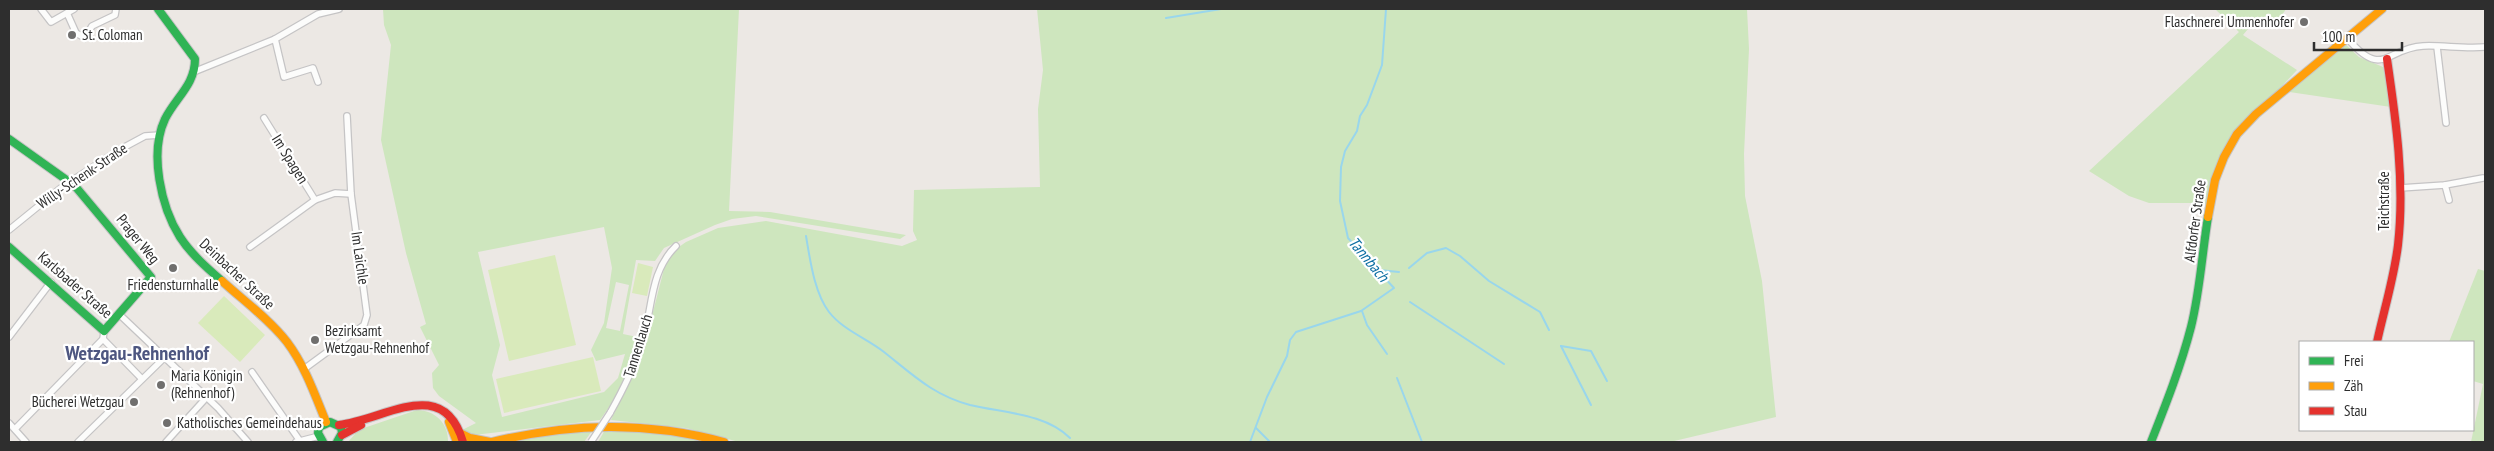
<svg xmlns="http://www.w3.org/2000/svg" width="2494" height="451" font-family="'PT Sans Narrow',sans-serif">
  <rect width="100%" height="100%" fill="#ece8e4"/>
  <g fill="#cee6be" fill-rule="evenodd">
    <path d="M383 9H739L729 211 770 212 906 235 900 239 756 216 732 219 715 225 664 248 655 261 636 260 623 334 642 338C633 368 619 394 600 420L474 435 462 430 476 423 439 396 433 388 432 373 439 365 420 327 426 324 406 253 381 140 391 45 384 25ZM604 227 612 268 604 323 591 350 596 361 625 354 618 378 604 392 502 417 492 375 500 345 478 252ZM616 282 629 285 620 331 606 328Z"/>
    <polygon points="1037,9 1747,9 1749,49 1744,154 1745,196 1762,281 1776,417 1670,442 739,442 686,428 611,420 643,351 665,265 676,249 686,242 718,228 766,221 902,246 917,240 913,231 914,190 1040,187 1038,109 1043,70"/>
    <polygon points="2215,9 2286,9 2277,23 2263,17 2253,23 2243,35 2297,70 2234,137 2209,206 2202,203 2149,203 2129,196 2089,171 2239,32"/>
    <polygon points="2343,42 2359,57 2383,67 2391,107 2283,91"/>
    <polygon points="2478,269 2485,271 2485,442 2471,442 2483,384 2473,381 2473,342 2449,342"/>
    <path d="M417 410C435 410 449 424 448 442H348L355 434V431Z"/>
    <polygon points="605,430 677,435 709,442 598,442"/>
    <polygon points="592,431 584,442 514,442 557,433"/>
  </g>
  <g fill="#d9eabb">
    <polygon points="555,255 576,345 509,361 488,270"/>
    <polygon points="638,263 653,267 647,296 632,293"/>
    <polygon points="224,296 265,335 240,362 198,323"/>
    <polygon points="593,357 601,391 504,413 496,379"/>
  </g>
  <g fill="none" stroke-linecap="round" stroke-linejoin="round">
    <g stroke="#99d6ec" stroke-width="2">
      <polyline points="1166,18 1221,9"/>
      <path d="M806 236C810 259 814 292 829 312 843 330 866 338 884 352 913 375 933 395 970 405 1003 413 1045 413 1070 438"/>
      <polyline points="1409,268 1427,253 1446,248 1460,256 1489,281 1540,312 1549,330"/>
      <polyline points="1379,270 1399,272"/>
      <polyline points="1410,302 1504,364"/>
      <polyline points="1362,311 1367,325 1387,354"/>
      <polyline points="1561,346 1591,405"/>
      <polyline points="1561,346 1591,351 1607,381"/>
      <polyline points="1397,378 1422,442"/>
      <polyline points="1256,428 1270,442"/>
      <polyline points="1250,442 1267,397 1287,356 1290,340 1296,332 1361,311 1394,288 1348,238 1340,201 1341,167 1345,151 1357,131 1360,116 1367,105 1382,65 1386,9"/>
    </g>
    <g stroke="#c5c4c5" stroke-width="8">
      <g id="street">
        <polyline points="41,9 51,22 74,9"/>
        <polyline points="67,13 76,33 85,38 92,26 115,15 116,9"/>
        <polyline points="275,39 284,77 313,68 318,82"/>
        <path d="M2348 39C2383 80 2386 48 2423 46 2443 45 2464 49 2485 47"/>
        <polyline points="2437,47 2446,123"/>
        <polyline points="196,71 275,39 318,14 339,9"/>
        <polyline points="264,118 315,200 335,193 351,194"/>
        <polyline points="2445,185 2449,200"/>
        <polyline points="2400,188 2445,185 2483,178"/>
        <polyline points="9,230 62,187 119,150 145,136 160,135"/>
        <polyline points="250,247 315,200"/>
        <polyline points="120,315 218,408 248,442"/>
        <polyline points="9,337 51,282"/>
        <polyline points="103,339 141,378"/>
        <polyline points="304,369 364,325 367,315 351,194 347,116"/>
        <polyline points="252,372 300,441"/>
        <path d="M610 413C623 390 634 368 642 343 653 309 649 272 676 246"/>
        <polyline points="9,423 26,442"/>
        <polyline points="15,429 103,339 104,331"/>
        <polyline points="78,442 164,358"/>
        <polyline points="166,442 206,398"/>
        <polyline points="296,442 319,436"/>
      </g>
    </g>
    <g stroke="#c5c4c5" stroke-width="10">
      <g id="fast">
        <path d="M158 9 195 59C195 85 176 97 165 119 149 153 161 207 180 237 191 254 207 268 222 281"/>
        <polyline points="9,139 75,186 151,277 104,331 9,247"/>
        <polyline points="323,442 318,433 319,427 330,422 341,427 342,433 337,442"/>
        <path d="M2151 442C2166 404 2181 366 2191 327 2200 291 2202 254 2208 217"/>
      </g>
    </g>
    <g stroke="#c5c4c5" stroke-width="10">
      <g id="slow">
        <polyline points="2208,217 2215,180 2224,157 2237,134 2256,114 2382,9"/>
        <path d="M222 281C244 301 269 319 287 342 305 366 315 395 326 422"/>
        <polyline points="449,422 457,442"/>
        <polyline points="460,433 470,438 490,442"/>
        <path d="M492 442C571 423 646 421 724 442"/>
      </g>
    </g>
    <g stroke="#c5c4c5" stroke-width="10">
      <g id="jam">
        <path d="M2377 342C2384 310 2394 278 2398 245 2405 183 2396 120 2387 59"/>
        <path d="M339 425C385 420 443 374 463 442"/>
        <polyline points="342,435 361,425"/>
      </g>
    </g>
    <use href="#street" stroke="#fcfcfb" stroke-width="5.5"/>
    <use href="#fast" stroke="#30b455" stroke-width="8"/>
    <use href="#slow" stroke="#ff9f0a" stroke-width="8"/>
    <use href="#jam" stroke="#e5322d" stroke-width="8"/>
    <g stroke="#c5c4c5" stroke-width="8" stroke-linecap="butt">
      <polyline id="street-bridge" points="591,442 610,413"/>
    </g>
    <use href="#street-bridge" stroke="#fcfcfb" stroke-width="5.5"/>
  </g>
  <g fill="#706f6e" stroke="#fff" stroke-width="2">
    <circle cx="2304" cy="22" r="5"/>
    <circle cx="72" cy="35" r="5"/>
    <circle cx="173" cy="268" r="5"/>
    <circle cx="315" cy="340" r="5"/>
    <circle cx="161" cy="385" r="5"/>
    <circle cx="134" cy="402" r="5"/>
    <circle cx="167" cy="423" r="5"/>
  </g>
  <g text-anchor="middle" stroke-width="4.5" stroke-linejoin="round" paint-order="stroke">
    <g font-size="15" fill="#2e2e2e" stroke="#fff" text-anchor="start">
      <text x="2294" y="27" text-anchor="end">Flaschnerei Ummenhofer</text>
      <text x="82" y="40">St. Coloman</text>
      <text x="173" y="290" text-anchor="middle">Friedensturnhalle</text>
      <text x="325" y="336">Bezirksamt<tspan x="325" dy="17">Wetzgau-Rehnenhof</tspan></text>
      <text x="171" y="381">Maria Königin<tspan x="171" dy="17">(Rehnenhof)</tspan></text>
      <text x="124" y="407" text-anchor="end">Bücherei Wetzgau</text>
      <text x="177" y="428">Katholisches Gemeindehaus</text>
    </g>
    <g font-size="15" fill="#2e2e2e" stroke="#fff">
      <text transform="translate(290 159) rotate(58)" y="5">Im Spagen</text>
      <text transform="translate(82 176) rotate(-34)" y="5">Willy-Schenk-Straße</text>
      <text transform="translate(2384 201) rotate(-90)" y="5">Teichstraße</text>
      <text transform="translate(2195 221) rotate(-82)" y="5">Alfdorfer Straße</text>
      <text transform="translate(138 239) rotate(51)" y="5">Prager Weg</text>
      <text transform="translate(360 258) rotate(82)" y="5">Im Laichle</text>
      <text transform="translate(237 274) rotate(43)" y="5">Deinbacher Straße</text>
      <text transform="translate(75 285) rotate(41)" y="5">Karlsbader Straße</text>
      <text transform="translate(638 346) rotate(-73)" y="5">Tannenlauch</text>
    </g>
    <g font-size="16" font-style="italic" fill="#0d6fa3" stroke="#fff">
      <text transform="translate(1369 259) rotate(50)" y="6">Tannbach</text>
    </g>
    <g font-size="20" font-weight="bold" fill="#4d5680" stroke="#fff">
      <text x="137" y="360">Wetzgau-Rehnenhof</text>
    </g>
  </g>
  <rect width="2494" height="451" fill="none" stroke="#2e2e2e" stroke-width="20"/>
  <rect x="2299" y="341" width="175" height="90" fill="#ffffff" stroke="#ababab"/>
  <rect x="2309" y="357" width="25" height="8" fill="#30b455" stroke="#ababab"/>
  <text x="2344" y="366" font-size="15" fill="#2e2e2e">Frei</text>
  <rect x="2309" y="382" width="25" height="8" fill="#ff9f0a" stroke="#ababab"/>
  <text x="2344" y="391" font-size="15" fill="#2e2e2e">Zäh</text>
  <rect x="2309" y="407" width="25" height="8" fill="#e5322d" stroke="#ababab"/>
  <text x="2344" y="416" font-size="15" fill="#2e2e2e">Stau</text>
  <path d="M2314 42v8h88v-8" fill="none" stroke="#2e2e2e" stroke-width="2.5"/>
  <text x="2322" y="42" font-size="15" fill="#2e2e2e" stroke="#ffffff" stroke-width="4" paint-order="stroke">100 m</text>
</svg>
